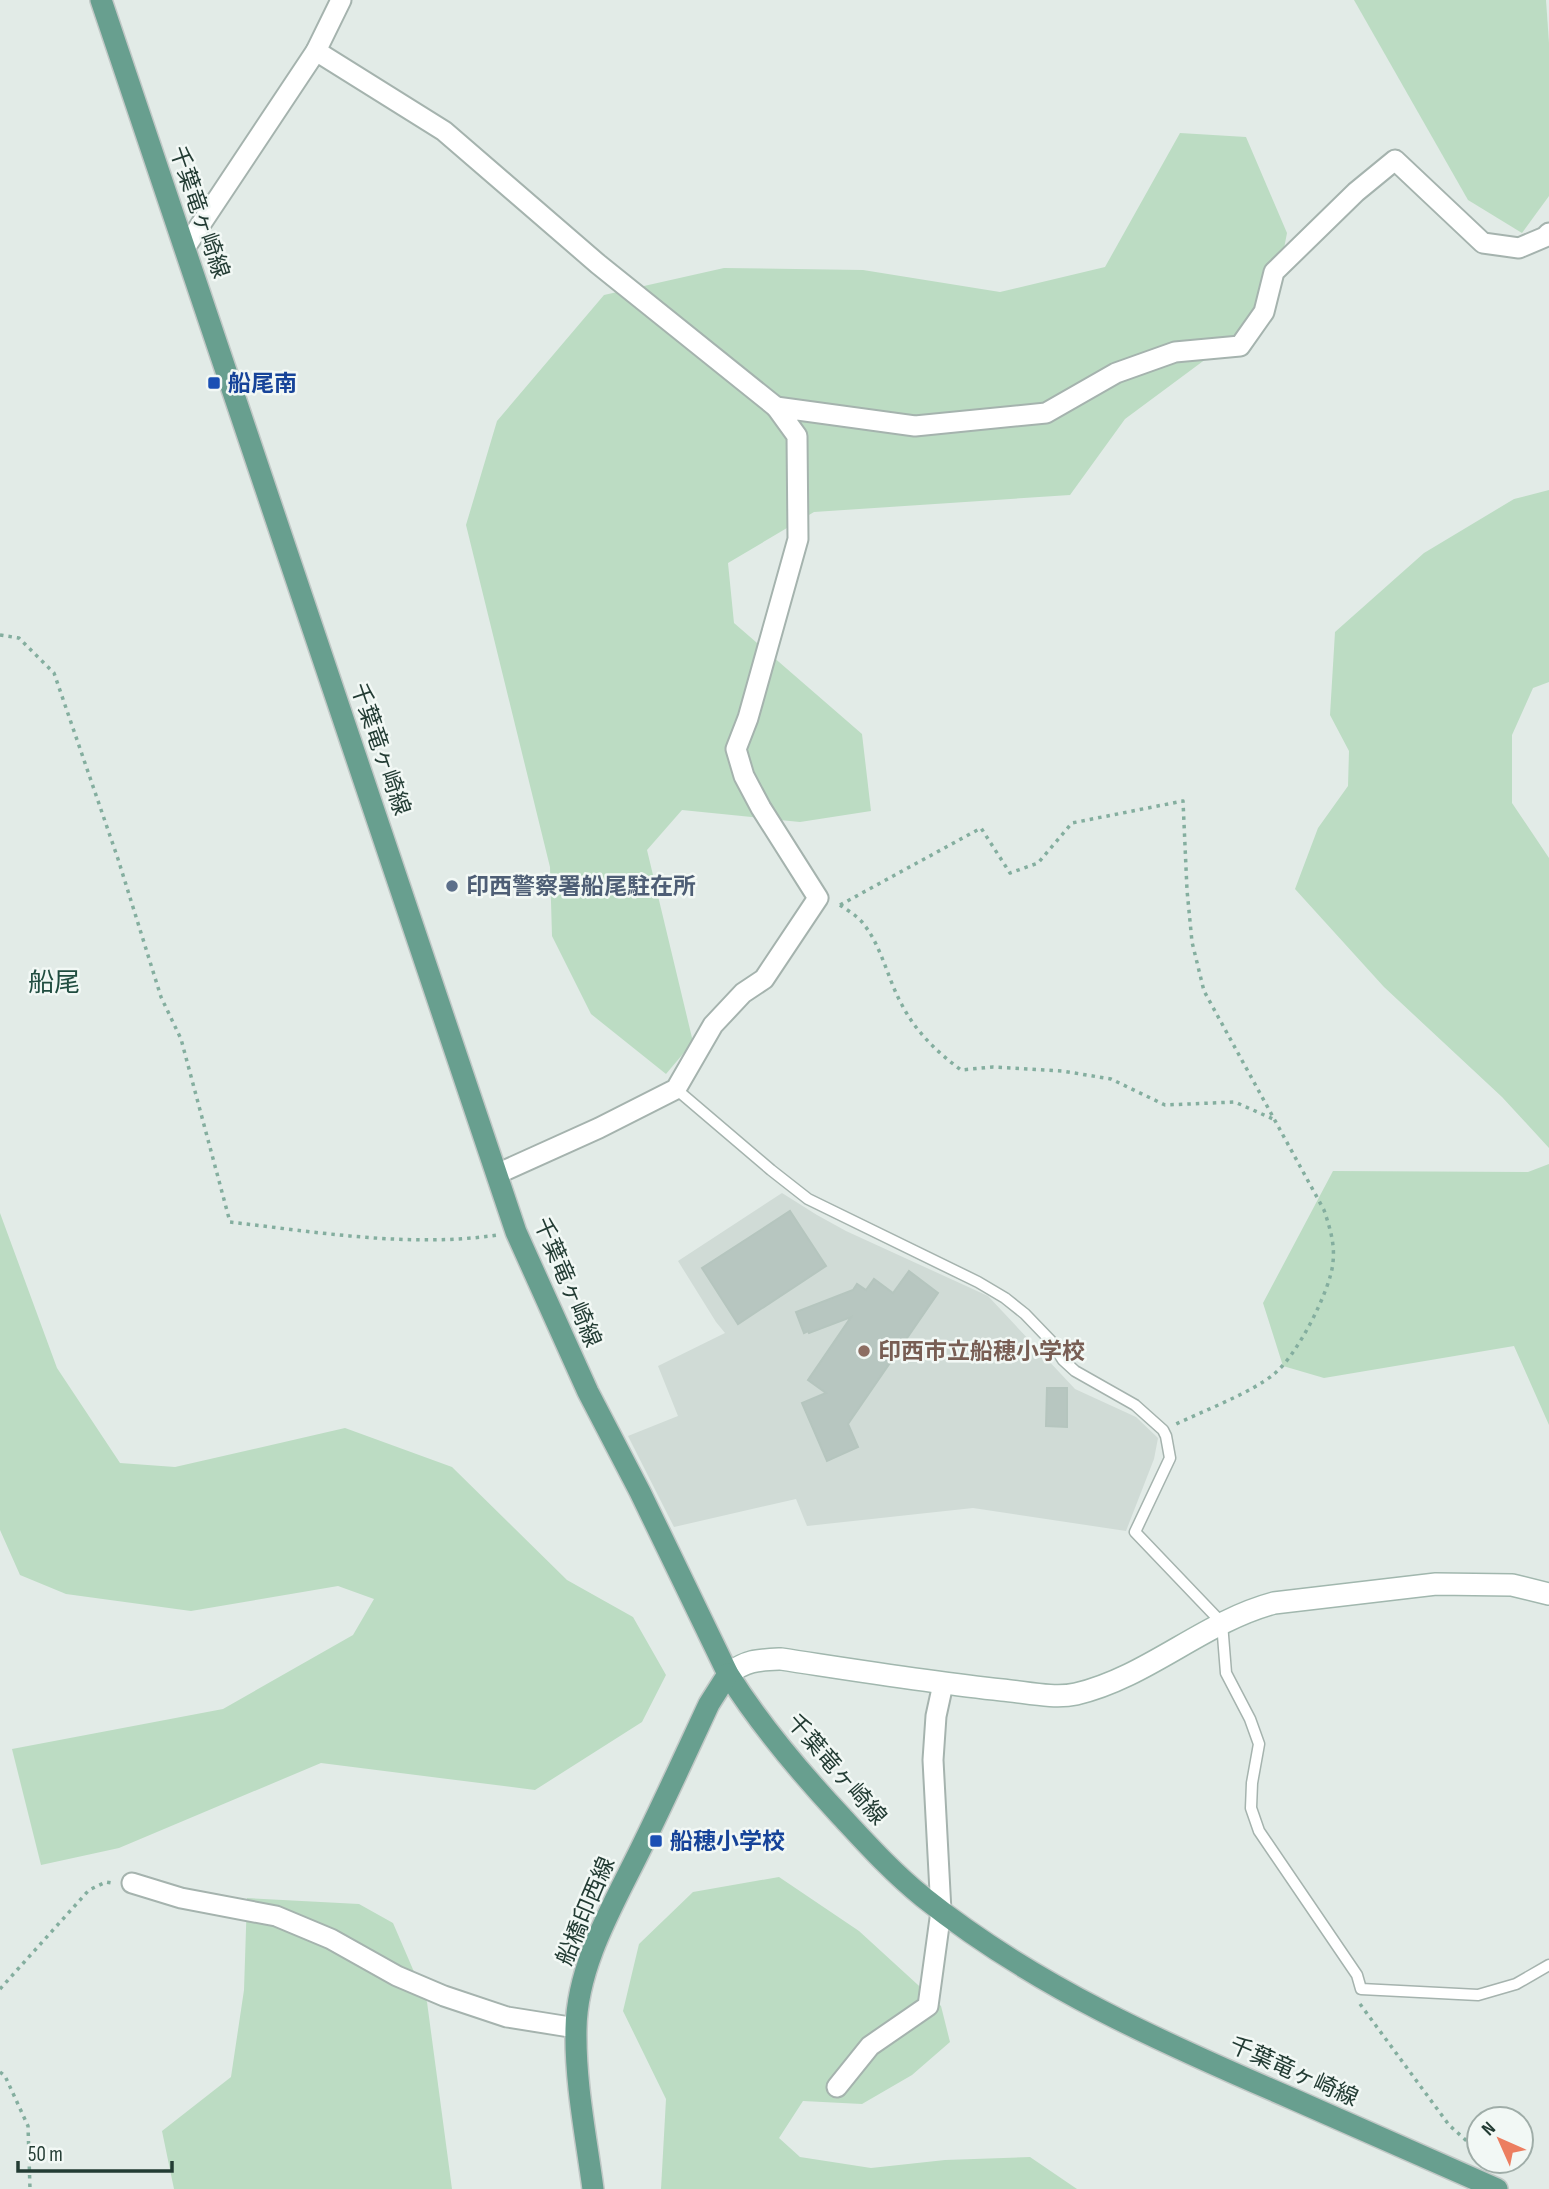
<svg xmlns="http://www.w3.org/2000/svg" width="1549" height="2189" font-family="'Sofia Sans Condensed','Noto Sans JP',sans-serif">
  <rect width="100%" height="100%" fill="#e2ebe7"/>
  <polygon fill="#d0dbd6" points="782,1193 817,1215 846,1231 988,1296 1075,1389 1136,1417 1158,1438 1154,1459 1126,1531 973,1508 807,1526 796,1499 674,1527 628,1436 678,1416 658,1366 725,1333 716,1322 678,1261"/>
  <g fill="#bcdcc3">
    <polygon points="1354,0 1546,0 1549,43 1549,196 1522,233 1468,200"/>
    <polygon points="1180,133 1246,137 1287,233 1272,310 1125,419 1070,495 814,512 728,563 734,623 862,734 871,811 800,822 682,810 647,850 693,1042 666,1074 591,1014 552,936 550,867 466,525 497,421 604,295 724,268 863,270 1000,292 1105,267"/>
    <polygon points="1549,490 1549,682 1533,688 1512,735 1512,803 1549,858 1549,1148 1502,1097 1384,987 1295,889 1318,828 1348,786 1349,751 1330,715 1335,632 1424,553 1514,499"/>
    <polygon points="1549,1164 1549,1425 1514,1346 1324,1378 1283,1366 1263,1303 1333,1171 1528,1172"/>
    <polygon points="0,1213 57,1368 120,1463 175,1467 345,1428 452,1467 567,1580 633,1617 666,1675 642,1722 535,1790 321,1763 119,1848 41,1865 12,1749 223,1709 353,1635 374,1599 338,1586 191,1611 66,1594 20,1575 0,1530"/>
    <polygon points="779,1877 859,1931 941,2006 950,2042 912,2075 862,2104 803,2101 779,2138 800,2157 871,2168 945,2160 1030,2157 1077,2189 661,2189 666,2099 623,2011 639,1944 693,1892"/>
    <polygon points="247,1898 359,1904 393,1923 427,2002 452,2189 174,2189 162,2131 231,2077 244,1990"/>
  </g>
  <g fill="#b7c6c0" stroke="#b5c5be" stroke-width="2">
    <polygon points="790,1211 826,1266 738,1324 702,1268"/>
    <polygon points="909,1271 938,1293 848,1424 858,1447 827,1461 802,1403 826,1393 808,1380 851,1317 809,1333 808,1331 804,1333 796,1312 853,1290 857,1284 866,1290 874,1279 893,1293"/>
    <polygon points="1047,1388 1067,1388 1067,1427 1046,1426"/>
  </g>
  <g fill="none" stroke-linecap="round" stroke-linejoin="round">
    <g stroke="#a5b3ae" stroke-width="13">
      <polyline id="lane" points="676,1089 771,1170 808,1199 978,1282 1005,1298 1025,1314 1051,1341 1063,1360 1075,1371 1135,1405 1163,1430 1166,1436 1170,1458 1135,1532 1222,1623 1226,1673 1250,1719 1259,1744 1252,1783 1251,1808 1259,1831 1357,1975 1361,1989 1478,1995 1516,1984 1549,1965"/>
    </g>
    <g stroke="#a5b3ae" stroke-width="23">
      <g id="street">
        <polyline points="316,51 444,131 598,264 776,407"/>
        <polyline points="185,248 316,51 341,0"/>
        <polyline points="497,1174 599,1128 676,1089 713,1025 743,993 764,979 818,898 761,808 744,776 736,749 748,718 798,539 797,436 776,407 915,426 1046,413 1116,373 1175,352 1240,346 1264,312 1274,272 1356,192 1395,160 1483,243 1519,248 1545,237 1549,233"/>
        <polyline points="132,1883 181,1898 276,1916 331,1939 397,1976 444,1996 507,2017 576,2028"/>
        <polyline points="837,2087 870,2046 928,2006 941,1911 933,1760 936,1716 943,1684"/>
      </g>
    </g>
    <g stroke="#a1b7ae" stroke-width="24">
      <path id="secondary" d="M728 1674C747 1660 757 1660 781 1659 854 1670 928 1682 1002 1690 1025 1692 1054 1699 1076 1694 1148 1677 1203 1622 1274 1603L1436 1584 1512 1585 1549 1594"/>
    </g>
    <g stroke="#c1c8c6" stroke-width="24">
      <g id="primary">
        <path d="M101 0 516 1232 588 1392 640 1492 728 1674C760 1725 799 1771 840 1815 866 1843 892 1872 923 1897 1034 1986 1163 2043 1293 2099 1361 2129 1429 2159 1497 2189"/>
        <path d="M593 2189C586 2136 575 2083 576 2029 577 1962 617 1899 645 1840 667 1795 688 1749 709 1704L728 1674"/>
      </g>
    </g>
    <g stroke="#84ae9f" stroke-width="3.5" stroke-dasharray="3.5 5" stroke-linecap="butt">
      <path d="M0 635 19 638 54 673 118 859 161 997 181 1039 230 1222C316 1232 411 1248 497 1235"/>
      <path d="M840 905 981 828 1010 873 1038 863 1072 823 1183 801 1187 890 1192 942 1204 991 1324 1210C1330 1228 1335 1244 1333 1262 1331 1290 1296 1357 1274 1374 1251 1393 1203 1411 1174 1425"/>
      <path d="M840 905C847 910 856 915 862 922 882 946 887 978 902 1005 916 1032 937 1052 961 1070L993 1067 1062 1071 1111 1079 1165 1105 1235 1102 1273 1119"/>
      <polyline points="0,1989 89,1890 106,1882 112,1883"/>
      <polyline points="1360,2004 1449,2125 1479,2152"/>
      <polyline points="0,2072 5,2076 28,2126 30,2189"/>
    </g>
    <use href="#lane" stroke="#fff" stroke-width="10"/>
    <use href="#street" stroke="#fff" stroke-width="19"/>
    <use href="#secondary" stroke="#fff" stroke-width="21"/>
    <use href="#primary" stroke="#689f8f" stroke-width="21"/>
  </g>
  <g fill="#1a4fb4" stroke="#f2f8f5" stroke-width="2.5">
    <rect x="207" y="376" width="14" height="14" rx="3.5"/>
    <rect x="649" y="1834" width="14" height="14" rx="3.5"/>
  </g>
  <circle fill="#5c6f8a" stroke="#f2f8f5" stroke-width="2.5" cx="452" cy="886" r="7"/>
  <circle fill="#8d6e63" stroke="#f2f8f5" stroke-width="2.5" cx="864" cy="1351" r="7"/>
  <g text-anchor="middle" stroke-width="5" stroke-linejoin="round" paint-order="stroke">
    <g font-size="23" fill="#233c34" stroke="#f2f8f5">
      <text transform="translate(200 212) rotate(71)" y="8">千葉竜ヶ崎線</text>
      <text transform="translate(381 749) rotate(71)" y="8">千葉竜ヶ崎線</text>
      <text transform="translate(568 1282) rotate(67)" y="8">千葉竜ヶ崎線</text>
      <text transform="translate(837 1769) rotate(49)" y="8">千葉竜ヶ崎線</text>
      <text transform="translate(585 1911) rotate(-67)" y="8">船橋印西線</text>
      <text transform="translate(1294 2071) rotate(24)" y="8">千葉竜ヶ崎線</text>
    </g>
    <g font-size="23" font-weight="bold" fill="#164399" stroke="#f2f8f5" text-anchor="start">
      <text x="228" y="391">船尾南</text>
      <text x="670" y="1849">船穂小学校</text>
    </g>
    <g font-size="23" font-weight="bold" fill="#4e5e75" stroke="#f2f8f5" text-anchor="start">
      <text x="466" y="894">印西警察署船尾駐在所</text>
    </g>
    <g font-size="23" font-weight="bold" fill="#785e54" stroke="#f2f8f5" text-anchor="start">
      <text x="878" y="1359">印西市立船穂小学校</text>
    </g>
    <g font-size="26" fill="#204d40" stroke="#f2f8f5">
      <text x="54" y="991">船尾</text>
    </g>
  </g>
  <g transform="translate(1500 2140) rotate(315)"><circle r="33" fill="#f2f8f5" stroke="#9fada8" stroke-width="2"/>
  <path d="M0-5L12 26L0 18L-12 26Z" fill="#ec7e60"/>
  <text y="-10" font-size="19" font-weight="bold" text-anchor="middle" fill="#233c34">N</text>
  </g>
  <path d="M18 2161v10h154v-10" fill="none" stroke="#233c34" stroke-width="3.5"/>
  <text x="28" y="2161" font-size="21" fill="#233c34" stroke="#f2f8f5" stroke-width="5" paint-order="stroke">50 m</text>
</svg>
